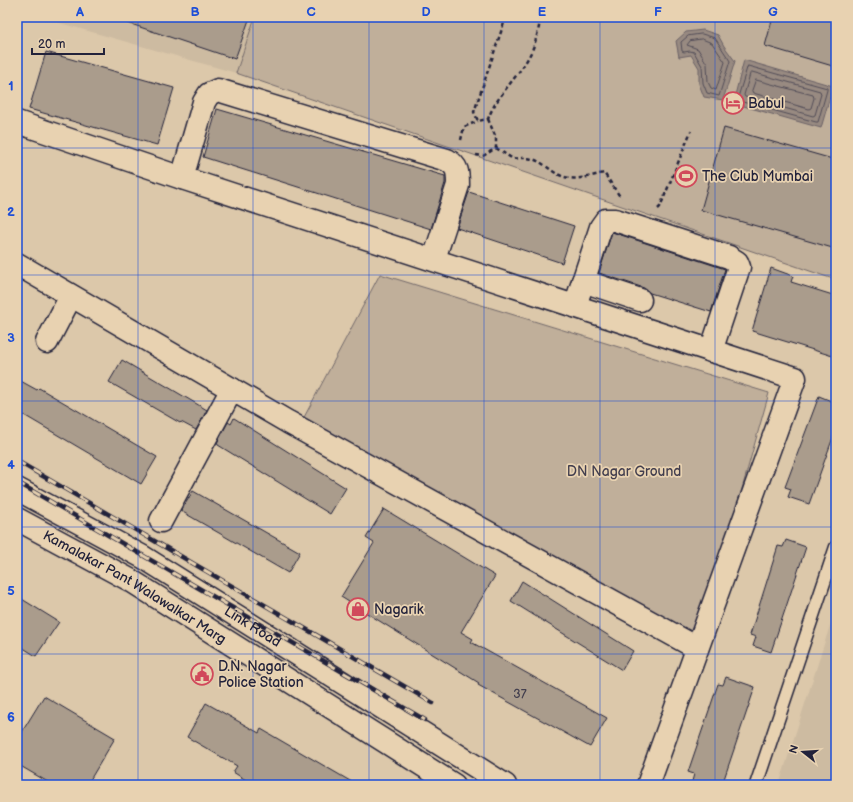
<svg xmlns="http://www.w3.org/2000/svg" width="853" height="802" font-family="'Balsamiq Sans',sans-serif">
  <rect width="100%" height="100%" fill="#dcc8aa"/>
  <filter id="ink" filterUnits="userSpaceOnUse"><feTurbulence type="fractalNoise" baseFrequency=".025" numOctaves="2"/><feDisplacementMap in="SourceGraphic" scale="8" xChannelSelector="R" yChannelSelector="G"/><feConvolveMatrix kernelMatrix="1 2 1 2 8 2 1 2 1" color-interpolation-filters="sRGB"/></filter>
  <g filter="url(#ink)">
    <g fill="#cdbba1">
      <polygon points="39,17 255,17 236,73"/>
      <polygon points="836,607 836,785 779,785"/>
    </g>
    <g fill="#c0af9a" stroke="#71686a">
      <polygon points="255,17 836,17 836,280 236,73"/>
      <polygon points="380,274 769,393 697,648 301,423"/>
    </g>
    <g fill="#988a81" stroke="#696065">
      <polygon points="703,30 718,35 724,46 735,61 723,100 704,97 699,84 699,68 691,55 679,57 676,41 686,32"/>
      <polygon points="744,60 833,86 821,128 733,103"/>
    </g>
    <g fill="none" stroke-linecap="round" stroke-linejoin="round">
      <g stroke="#514c57" stroke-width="1">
        <polygon points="702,34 715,38 730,61 719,96 707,93 703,83 702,66 694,52 690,51 684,52 682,51 681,42 688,36"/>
        <polygon points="702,39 712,43 725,62 716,90 711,88 708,82 707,64 698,49 687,45 690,41"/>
        <polygon points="748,66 827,88 827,90 818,122 816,122 739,101 738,98"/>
        <polygon points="752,72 820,91 821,94 815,115 813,116 745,97 744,95 750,74"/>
        <polygon points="756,80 813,95 814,98 811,108 809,109 753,93 752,91"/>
      </g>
    </g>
    <g fill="#aa9c8c" stroke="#22223b">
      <polygon points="120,17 250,17 235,59 119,20"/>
      <polygon points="773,17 836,17 836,67 765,46"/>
      <polygon points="46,52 174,88 157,145 29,109"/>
      <polygon points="217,109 445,176 445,183 431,229 203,157"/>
      <polygon points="724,128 836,160 836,249 701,210"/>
      <polygon points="469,192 574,226 562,263 457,228"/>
      <polygon points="612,232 725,269 711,312 650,293 644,288 599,273"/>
      <polygon points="771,268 793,276 791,282 836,296 836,357 752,331"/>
      <polygon points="122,360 207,410 196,430 181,422 180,423 109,382"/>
      <polygon points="17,379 37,390 39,388 157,457 141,484 17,411"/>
      <polygon points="819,396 836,403 836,429 809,504 788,497 791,489 785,487"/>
      <polygon points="234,418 346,488 330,514 218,445 217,443 228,422 231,424"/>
      <polygon points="193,491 300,552 288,573 181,511"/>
      <polygon points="384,509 495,576 461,632 473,639 471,642 607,718 590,747 478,685 479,683 341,597 374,543 366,538"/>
      <polygon points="786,540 806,547 771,652 753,646 756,637 750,635 778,546 783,547"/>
      <polygon points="522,581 633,651 622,670 511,601"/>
      <polygon points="17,596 59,622 36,656 17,644"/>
      <polygon points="726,677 755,687 722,785 691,785 694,774 688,772 718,684 723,685"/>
      <polygon points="44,696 115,738 87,785 53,785 17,764 17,740"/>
      <polygon points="206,703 259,733 261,729 357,785 254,785 233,772 237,766 187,737"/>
    </g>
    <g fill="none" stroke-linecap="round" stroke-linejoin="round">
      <g stroke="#22223b" stroke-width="15">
        <polyline id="service" points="756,785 836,547"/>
      </g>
      <g stroke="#22223b" stroke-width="25">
        <g id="minor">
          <polyline points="17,122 182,178 795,378 648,785"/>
          <path d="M182 178 204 102 209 94 218 90 447 160C458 166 458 173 458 185L434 259"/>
          <polyline points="17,264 288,422 697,648"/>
          <polyline points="583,281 640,300"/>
          <polyline points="575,306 601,227 606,220 615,220 729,257 737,262 739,267 711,351"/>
          <polyline points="47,342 71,296"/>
          <polyline points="161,521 232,389"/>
        </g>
      </g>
      <g stroke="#22223b" stroke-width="25">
        <g id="primary">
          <path id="s1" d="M17 489 143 557 505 785"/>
          <path id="s2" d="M17 519 130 580 454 785"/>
        </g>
      </g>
      <g stroke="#22223b" stroke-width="2.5" stroke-dasharray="4 3" stroke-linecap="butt">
        <path d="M506 17 474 112 478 121 488 119C495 99 512 83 523 66 535 49 537 36 541 17"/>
        <polyline points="461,140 464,127 478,121"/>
        <path d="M496 148 513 159C545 153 546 175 570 178 581 180 593 175 604 173L621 198"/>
        <polyline points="476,155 483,156 496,148 496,138 488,119"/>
        <polyline points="658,209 660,207 691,131"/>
      </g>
      <use href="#service" stroke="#e8d2b1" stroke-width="12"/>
      <use href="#minor" stroke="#e8d2b1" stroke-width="22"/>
      <use href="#primary" stroke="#e8d2b1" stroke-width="22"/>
      <g stroke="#22223b" stroke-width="4.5">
        <g id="rail">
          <polyline points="17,461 433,703"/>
          <polyline points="17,482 425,720"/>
        </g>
      </g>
      <use href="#rail" stroke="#e8d2b1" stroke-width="3" stroke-dasharray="9" stroke-linecap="butt"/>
    </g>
  </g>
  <path fill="none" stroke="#1d4ed8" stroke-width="1" stroke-opacity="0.55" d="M138 17V785M253 17V785M369 17V785M484 17V785M600 17V785M715 17V785M17 148H836M17 275H836M17 401H836M17 527H836M17 654H836"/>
  <defs>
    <g id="hotel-ring" transform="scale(1.15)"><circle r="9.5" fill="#e8d2b1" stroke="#d1495b" stroke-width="1.5"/><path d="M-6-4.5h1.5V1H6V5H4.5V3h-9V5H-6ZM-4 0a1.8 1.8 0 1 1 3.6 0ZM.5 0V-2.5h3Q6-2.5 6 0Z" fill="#d1495b"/></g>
    <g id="stadium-ring" transform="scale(1.15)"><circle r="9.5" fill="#e8d2b1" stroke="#d1495b" stroke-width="1.5"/><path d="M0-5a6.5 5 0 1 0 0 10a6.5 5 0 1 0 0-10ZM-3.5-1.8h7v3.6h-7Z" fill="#d1495b"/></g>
    <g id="shop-ring" transform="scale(1.15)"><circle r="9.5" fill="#e8d2b1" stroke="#d1495b" stroke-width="1.5"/><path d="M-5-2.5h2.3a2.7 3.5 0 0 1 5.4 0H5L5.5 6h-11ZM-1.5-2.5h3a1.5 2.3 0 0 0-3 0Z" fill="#d1495b"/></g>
    <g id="civic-ring" transform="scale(1.15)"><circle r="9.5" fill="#e8d2b1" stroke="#d1495b" stroke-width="1.5"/><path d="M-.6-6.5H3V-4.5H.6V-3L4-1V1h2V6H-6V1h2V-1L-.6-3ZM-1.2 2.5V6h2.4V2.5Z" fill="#d1495b"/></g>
  </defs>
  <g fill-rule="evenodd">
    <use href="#hotel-ring" x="733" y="103"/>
    <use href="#stadium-ring" x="686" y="176"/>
    <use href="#shop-ring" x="358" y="609"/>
    <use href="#civic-ring" x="202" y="674"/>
  </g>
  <g text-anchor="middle" stroke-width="3.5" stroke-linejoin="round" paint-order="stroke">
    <g font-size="12" fill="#44404f">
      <text x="520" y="698">37</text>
    </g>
    <g font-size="14" fill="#22223b" stroke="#e8d2b1" text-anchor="start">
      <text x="748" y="108">Babul</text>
      <text x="702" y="181">The Club Mumbai</text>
      <text x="374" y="614">Nagarik</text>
      <text x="218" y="671">D.N. Nagar<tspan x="218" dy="16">Police Station</tspan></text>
    </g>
    <g font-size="14" fill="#423e4e" stroke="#e8d2b1">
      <text x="624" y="476">DN Nagar Ground</text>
    </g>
    <g font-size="14" fill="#22223b" stroke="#e8d2b1">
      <text dy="5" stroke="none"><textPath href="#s2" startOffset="136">Kamalakar Pant Walawalkar Marg</textPath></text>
      <text dy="5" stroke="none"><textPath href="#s1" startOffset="273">Link Road</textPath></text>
    </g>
  </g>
  <rect width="853" height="802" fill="none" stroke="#e8d2b1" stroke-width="44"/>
  <g transform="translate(803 752) rotate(287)" stroke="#e8d2b1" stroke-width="3" paint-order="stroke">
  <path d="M0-3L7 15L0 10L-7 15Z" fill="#22223b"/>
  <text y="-6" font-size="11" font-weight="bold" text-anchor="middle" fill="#22223b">N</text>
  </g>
  <path d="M32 48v6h72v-6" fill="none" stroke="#22223b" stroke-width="2"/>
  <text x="38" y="48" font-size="12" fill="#22223b" stroke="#e8d2b1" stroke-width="3" paint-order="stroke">20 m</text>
  <rect x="22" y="22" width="809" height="758" fill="none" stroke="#1d4ed8" stroke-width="1.5"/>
  <g font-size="13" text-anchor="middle" font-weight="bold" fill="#1d4ed8">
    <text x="80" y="16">A</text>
    <text x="195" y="16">B</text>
    <text x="311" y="16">C</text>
    <text x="426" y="16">D</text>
    <text x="542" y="16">E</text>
    <text x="658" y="16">F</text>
    <text x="773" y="16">G</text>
    <text x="11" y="90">1</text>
    <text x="11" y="216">2</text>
    <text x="11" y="342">3</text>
    <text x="11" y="469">4</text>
    <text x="11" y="595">5</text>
    <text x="11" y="721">6</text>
  </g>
</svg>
